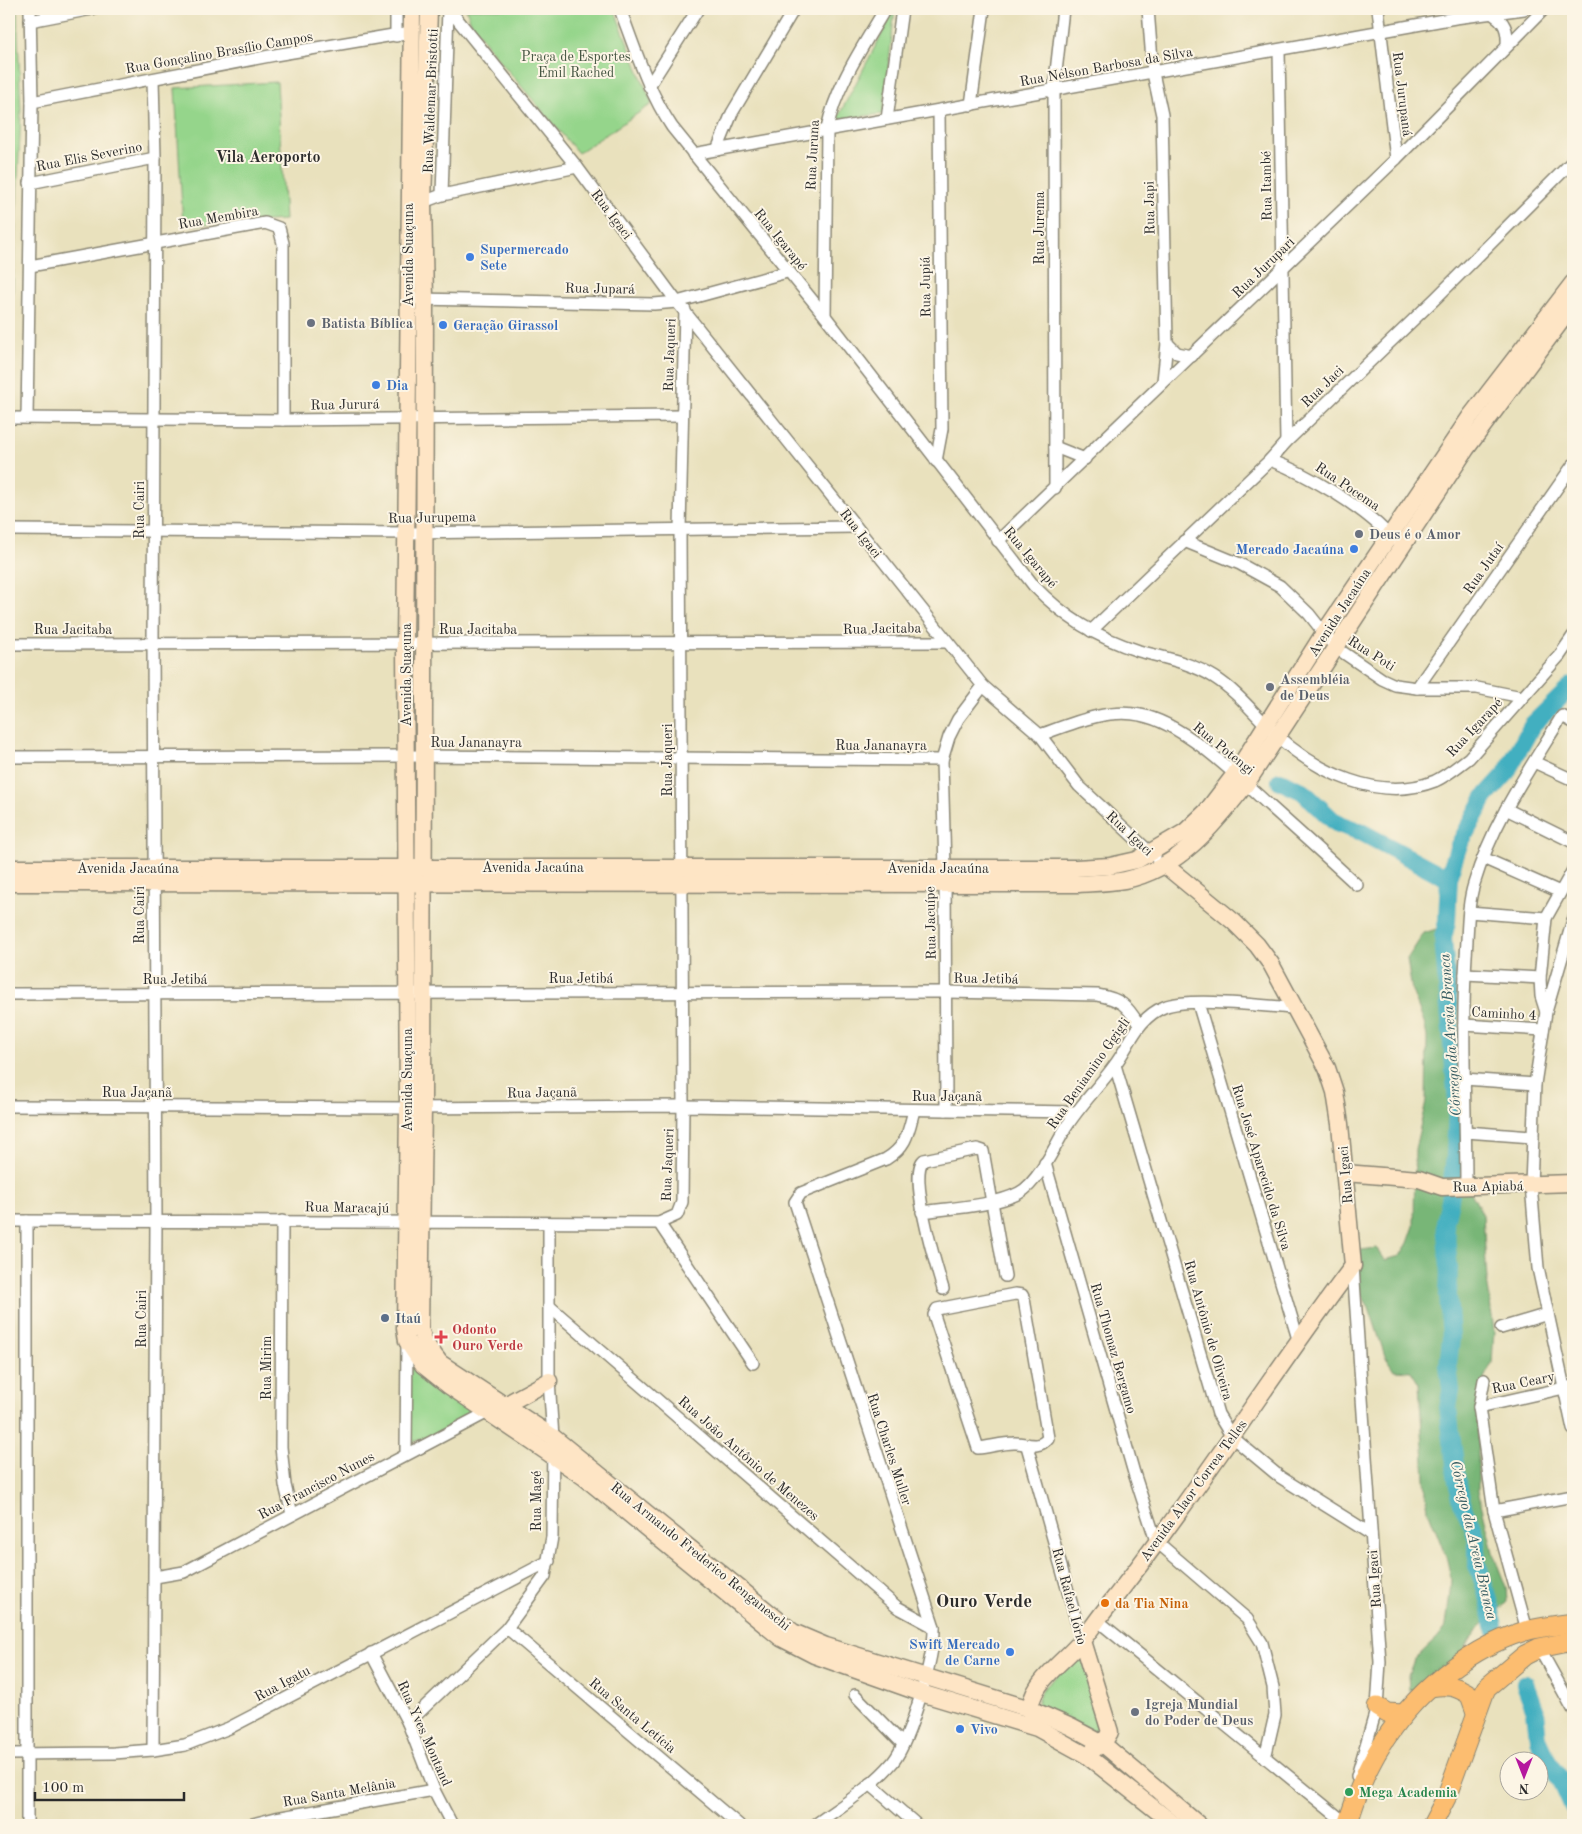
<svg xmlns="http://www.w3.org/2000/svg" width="1582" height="1834" font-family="'Old Standard TT',serif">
  <rect width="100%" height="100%" fill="#fcf5e5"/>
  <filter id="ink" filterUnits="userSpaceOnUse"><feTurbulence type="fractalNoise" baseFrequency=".02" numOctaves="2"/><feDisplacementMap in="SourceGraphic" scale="10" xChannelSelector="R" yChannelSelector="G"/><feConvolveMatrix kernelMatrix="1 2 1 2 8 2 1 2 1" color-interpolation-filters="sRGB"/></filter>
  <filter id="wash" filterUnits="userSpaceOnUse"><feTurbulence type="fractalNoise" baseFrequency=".0096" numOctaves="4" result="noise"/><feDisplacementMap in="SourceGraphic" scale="20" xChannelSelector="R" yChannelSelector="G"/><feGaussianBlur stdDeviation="1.12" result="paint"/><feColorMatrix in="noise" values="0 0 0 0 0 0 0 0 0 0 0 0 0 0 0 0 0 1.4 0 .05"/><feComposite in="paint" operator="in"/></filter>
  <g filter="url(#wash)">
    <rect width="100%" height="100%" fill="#e9e1bd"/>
    <g fill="#95d58b" stroke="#60805b">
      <polygon points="9,9 17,9 21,113 12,304 9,305"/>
      <polygon points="466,9 614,9 652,104 578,153 494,54 471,22"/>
      <polygon points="895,9 883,114 837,119"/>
      <polygon points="277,82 285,220 183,226 175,88"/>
      <polygon points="408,1358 479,1412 430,1436 410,1443"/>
      <polygon points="1082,1652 1101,1726 1095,1732 1036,1708 1041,1690"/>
    </g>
    <polygon fill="#78b677" stroke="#527051" points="1439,928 1443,929 1456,1037 1459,1090 1459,1170 1483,1215 1487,1280 1494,1331 1492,1363 1485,1376 1478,1408 1478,1491 1494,1556 1506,1587 1507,1602 1483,1624 1470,1639 1462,1655 1424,1688 1409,1690 1408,1675 1414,1660 1437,1638 1446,1626 1450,1593 1451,1578 1447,1560 1428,1510 1426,1494 1419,1384 1411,1371 1394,1370 1385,1356 1369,1307 1358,1290 1349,1260 1361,1250 1377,1248 1385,1260 1400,1256 1408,1243 1414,1226 1415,1149 1426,1101 1427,1037 1424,1022 1412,991 1407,959 1424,933"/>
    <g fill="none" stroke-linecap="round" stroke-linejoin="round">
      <g stroke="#42afc0" stroke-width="18">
        <polyline points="1280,781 1302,791 1336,823 1361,832 1449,879"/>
        <polyline points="1494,1627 1489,1600 1477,1564 1477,1540 1472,1524 1464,1510 1457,1482 1448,1408 1451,1390 1448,1365 1451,1338 1448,1295 1449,1268 1445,1223 1450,1200 1455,1155 1457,1103 1443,938 1447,922 1449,875 1459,845 1485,797 1505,775 1533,724 1573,685"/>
        <polyline points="1525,1684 1535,1711 1538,1739 1548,1761 1561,1780 1573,1807"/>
      </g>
    </g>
  </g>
  <g filter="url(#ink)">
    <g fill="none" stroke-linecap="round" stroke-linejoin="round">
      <g stroke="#8a8674" stroke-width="14">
        <g id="street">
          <polyline points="449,9 577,167 677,302 983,686 1040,735 1079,786 1155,857"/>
          <path d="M620 9C635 49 648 91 672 127L825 316 1034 586C1065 618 1096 637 1139 651 1165 658 1192 663 1214 677 1238 692 1255 715 1275 734 1316 772 1379 803 1435 781 1448 775 1458 766 1469 758L1560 655 1573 636"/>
          <polyline points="1148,9 1153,73 1162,115 1167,343 1163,381"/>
          <polyline points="1378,9 1396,159"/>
          <path d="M1491 13C1505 21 1508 30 1507 46"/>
          <polyline points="30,21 92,9"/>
          <polyline points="396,36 396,9"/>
          <polyline points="1279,51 1286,442"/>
          <polyline points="153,79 155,158 153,644 156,1221 153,1750"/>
          <polyline points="649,86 698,9"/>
          <polyline points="32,102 275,55 411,32"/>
          <polyline points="971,105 984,9"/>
          <polyline points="887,119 902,9"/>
          <polyline points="717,150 732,113 794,9"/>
          <polyline points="693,154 1455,18 1524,9"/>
          <polyline points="30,183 155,158"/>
          <polyline points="442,195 448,9"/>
          <polyline points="423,202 442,195 577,167"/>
          <polyline points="30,266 265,223 279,228 283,243 283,420"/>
          <polyline points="418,299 654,304 677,302 787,272"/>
          <path d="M825 316 827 129C836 85 863 47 885 9"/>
          <polyline points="1167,343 1177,353 1192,356"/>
          <polyline points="9,418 283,420 682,416"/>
          <polyline points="27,418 32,102 30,9"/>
          <polyline points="1055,447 1085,459"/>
          <path d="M1270 460C1307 474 1368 509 1393 540"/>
          <polyline points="936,461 942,429 939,111"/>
          <polyline points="1055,488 1054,90 1063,9"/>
          <polyline points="9,530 408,533 856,527"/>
          <polyline points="998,541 1396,159 1544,9"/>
          <polyline points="1184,541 1240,564 1280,586 1309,614 1335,647 1382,679 1395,685 1417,688 1477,688 1522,697"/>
          <polyline points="1091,631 1270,460 1286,442 1436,298 1573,161"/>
          <polyline points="9,644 946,642"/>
          <polyline points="1417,688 1573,465"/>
          <path d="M1040 735C1071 724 1107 708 1140 715 1184 723 1237 776 1270 806 1299 832 1328 858 1357 885"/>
          <polyline points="9,757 407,756 942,760"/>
          <polyline points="1534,762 1573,780"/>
          <polyline points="1506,809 1573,842"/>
          <polyline points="1483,858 1560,892"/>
          <polyline points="1469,912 1546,918"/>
          <polyline points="1573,920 1546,1012 1535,1084 1531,1185 1538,1268 1573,1429"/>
          <polyline points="1465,974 1540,978"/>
          <path d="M9 994 946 992 1097 995C1121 999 1127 1005 1139 1025"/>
          <polyline points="1198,1003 1298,1339"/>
          <polyline points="1546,1012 1541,996 1540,978 1546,918 1573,870"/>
          <polyline points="1464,1025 1543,1030"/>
          <polyline points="1115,1065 1218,1414 1232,1437 1280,1477 1371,1534"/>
          <polyline points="1464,1079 1535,1084"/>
          <polyline points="9,1106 408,1108 683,1106 1076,1112"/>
          <polyline points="946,1110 945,868 942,760 949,737 958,719 983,686"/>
          <polyline points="1466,1132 1533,1137"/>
          <polyline points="1045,1163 1134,1473 1156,1541 1247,1619 1262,1643 1273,1687 1275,1715 1265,1758"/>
          <path d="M1466 1187C1466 1110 1461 1033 1466 956 1468 932 1467 906 1474 884 1492 823 1529 770 1562 716L1573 722"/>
          <path d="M922 1212C951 1208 994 1206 1019 1193 1037 1184 1055 1147 1065 1129 1079 1106 1098 1088 1114 1066 1130 1045 1137 1018 1164 1007 1189 997 1264 1006 1293 1008"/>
          <polyline points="9,1221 659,1223 677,1215 682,1202 683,1106 680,529 685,310"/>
          <polyline points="27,1221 27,1825"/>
          <polyline points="282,1221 281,1447 285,1485 292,1514"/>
          <polyline points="659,1223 753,1363"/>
          <polyline points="1353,1266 1380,1662 1377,1707 1357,1776"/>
          <path d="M943 1289C937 1269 907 1172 924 1160L977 1149 983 1151 1005 1276"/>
          <path d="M1015 1294 1022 1295 1024 1299 1048 1438C1038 1451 1025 1442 1014 1443 1002 1443 990 1447 978 1448L934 1315 937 1309Z"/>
          <polyline points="549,1306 897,1607 934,1627"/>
          <polyline points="1501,1328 1548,1314"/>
          <polyline points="1484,1380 1479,1407 1494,1511 1527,1630"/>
          <polyline points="1479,1407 1573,1386"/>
          <polyline points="1027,1446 1082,1641"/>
          <polyline points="406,1454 407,1341"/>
          <polyline points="1494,1511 1573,1496"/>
          <polyline points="155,1577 184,1572 488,1412"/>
          <polyline points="1097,1620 1348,1825"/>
          <polyline points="507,1628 739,1825"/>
          <polyline points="1539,1648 1573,1709"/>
          <polyline points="371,1653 408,1723 434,1790 452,1825"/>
          <polyline points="855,1695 903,1744"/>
          <polyline points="408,1723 507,1628 545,1576 552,1537 553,1437 549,1381 549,1223"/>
          <polyline points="9,1754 114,1753 153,1750 185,1745 229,1728 549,1561"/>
          <polyline points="870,1784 917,1825"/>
          <polyline points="249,1825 276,1818 434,1790"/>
          <path d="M815 1825C841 1806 872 1787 893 1762 910 1741 935 1654 934 1627L795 1202 801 1193 886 1159C907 1146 908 1133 914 1110"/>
        </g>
      </g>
      <g stroke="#8a8674" stroke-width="19">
        <g id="secondary">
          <polyline points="412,9 405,644 408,1108 405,1328 407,1341 423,1365 448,1385 584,1477 781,1638 814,1655 921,1693 1037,1728 1086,1755 1175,1825"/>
          <polyline points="429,9 423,202 425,299 423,1108 420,1329 425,1343 440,1363 553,1437 793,1632 826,1646 1030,1709 1071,1727 1103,1744 1199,1825"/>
          <polyline points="9,868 1076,868 1110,866 1137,860 1185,832 1206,812 1235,774 1324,633 1470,417 1573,283"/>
          <path d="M9 883 1079 884C1094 883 1110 883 1125 880 1179 869 1214 825 1246 784L1466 449 1573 305"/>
          <polyline points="1345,1173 1419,1179 1442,1187 1573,1183"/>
          <polyline points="505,1405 549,1381"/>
          <polyline points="1082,1641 1110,1732 1103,1744 1094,1749"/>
          <path d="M1032 1719C1022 1687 1065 1662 1082 1640 1090 1631 1097 1620 1105 1610 1193 1500 1268 1379 1353 1266L1340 1124 1335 1092 1327 1068 1271 964 1257 945 1234 922 1166 866"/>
        </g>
      </g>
      <g stroke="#8a8674" stroke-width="21">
        <g id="primary">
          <path d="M1431 1687C1447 1684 1457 1686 1470 1695L1476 1712"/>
          <polyline points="1377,1707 1387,1713 1403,1714"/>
          <path d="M1347 1825C1354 1805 1360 1784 1370 1765 1401 1705 1459 1651 1525 1631 1540 1627 1557 1625 1573 1623"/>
          <polyline points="1432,1825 1446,1798 1486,1688 1525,1655 1539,1648 1573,1641"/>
        </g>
      </g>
      <use href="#street" stroke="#fff" stroke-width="11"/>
      <use href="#secondary" stroke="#fee5c5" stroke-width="16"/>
      <use href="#primary" stroke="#fcbd6f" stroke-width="19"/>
    </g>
  </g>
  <g fill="#3f7fe0" stroke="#fcf5e5" stroke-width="2">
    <circle cx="470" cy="257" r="5"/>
    <circle cx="443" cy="325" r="5"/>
    <circle cx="376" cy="385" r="5"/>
    <circle cx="1354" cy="549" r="5"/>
    <circle cx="1010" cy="1652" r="5"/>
    <circle cx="960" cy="1729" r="5"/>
  </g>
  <g fill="#6b7280" stroke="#fcf5e5" stroke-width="2">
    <circle cx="311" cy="323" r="5"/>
    <circle cx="1359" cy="534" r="5"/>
    <circle cx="1270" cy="687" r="5"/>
    <circle cx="1135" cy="1712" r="5"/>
  </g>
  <circle fill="#5c6f8a" stroke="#fcf5e5" stroke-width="2" cx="385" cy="1318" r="5"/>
  <path fill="#e0444e" stroke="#fcf5e5" stroke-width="2" d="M438.5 1329.5h5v5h5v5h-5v5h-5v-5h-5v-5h5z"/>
  <circle fill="#e8710a" stroke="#fcf5e5" stroke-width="2" cx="1105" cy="1603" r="5"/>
  <circle fill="#2e9e5b" stroke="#fcf5e5" stroke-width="2" cx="1349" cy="1792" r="5"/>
  <g text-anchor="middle" stroke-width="4" stroke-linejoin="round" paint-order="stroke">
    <g font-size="14" fill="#2b2b2b" stroke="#fcf5e5">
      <text transform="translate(219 52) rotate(-10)" y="5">Rua Gonçalino Brasílio Campos</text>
      <text transform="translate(1106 66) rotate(-10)" y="5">Rua Nelson Barbosa da Silva</text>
      <text transform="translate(1403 94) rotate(83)" y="5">Rua Jurupaná</text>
      <text transform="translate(430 101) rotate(-88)" y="5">Rua Waldemar Bristotti</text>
      <text transform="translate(812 155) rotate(-87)" y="5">Rua Juruna</text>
      <text transform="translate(89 156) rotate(-11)" y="5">Rua Elis Severino</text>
      <text transform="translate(1266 186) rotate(-91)" y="5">Rua Itambé</text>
      <text transform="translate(1149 208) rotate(-91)" y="5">Rua Japi</text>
      <text transform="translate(612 214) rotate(53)" y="5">Rua Igaci</text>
      <text transform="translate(218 217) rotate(-10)" y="5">Rua Membira</text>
      <text transform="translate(1039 228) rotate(-90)" y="5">Rua Jurema</text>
      <text transform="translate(781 239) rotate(51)" y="5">Rua Igarapé</text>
      <text transform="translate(408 255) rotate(-90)" y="5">Avenida Suaçuna</text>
      <text transform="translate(1263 267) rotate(-44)" y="5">Rua Jurupari</text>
      <text transform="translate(925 287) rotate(-91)" y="5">Rua Jupiá</text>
      <text transform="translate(600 288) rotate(1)" y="5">Rua Jupará</text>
      <text transform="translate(669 355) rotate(-88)" y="5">Rua Jaqueri</text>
      <text transform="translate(1322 386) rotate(-44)" y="5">Rua Jaci</text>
      <text transform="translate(345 404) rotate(-1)" y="5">Rua Jururá</text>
      <text transform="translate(1348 486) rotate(34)" y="5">Rua Pocema</text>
      <text transform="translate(139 510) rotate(-90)" y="5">Rua Cairi</text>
      <text transform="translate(432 517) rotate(-1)" y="5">Rua Jurupema</text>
      <text transform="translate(861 533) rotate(52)" y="5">Rua Igaci</text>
      <text transform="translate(1031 557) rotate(50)" y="5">Rua Igarapé</text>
      <text transform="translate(1483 568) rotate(-55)" y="5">Rua Jutaí</text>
      <text transform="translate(1339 612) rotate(-57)" y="5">Avenida Jacaúna</text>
      <text transform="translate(882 628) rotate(-1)" y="5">Rua Jacitaba</text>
      <text x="73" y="634">Rua Jacitaba</text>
      <text x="478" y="634">Rua Jacitaba</text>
      <text transform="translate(1372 653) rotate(32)" y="5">Rua Poti</text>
      <text transform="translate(406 675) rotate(-90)" y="5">Avenida Suaçuna</text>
      <text transform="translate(1474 727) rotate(-47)" y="5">Rua Igarapé</text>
      <text x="476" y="747">Rua Jananayra</text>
      <text x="881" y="750">Rua Jananayra</text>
      <text transform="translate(1224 748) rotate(39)" y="5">Rua Potengi</text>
      <text transform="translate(667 760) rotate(-90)" y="5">Rua Jaqueri</text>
      <text transform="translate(1130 833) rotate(43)" y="5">Rua Igaci</text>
      <text x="533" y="872">Avenida Jacaúna</text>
      <text x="128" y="873">Avenida Jacaúna</text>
      <text x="938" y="873">Avenida Jacaúna</text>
      <text transform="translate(139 915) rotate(-90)" y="5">Rua Cairi</text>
      <text transform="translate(930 923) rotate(-91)" y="5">Rua Jacuípe</text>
      <text x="581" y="983">Rua Jetibá</text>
      <text transform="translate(986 978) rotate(1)" y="5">Rua Jetibá</text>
      <text x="175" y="984">Rua Jetibá</text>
      <text transform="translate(1504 1013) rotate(3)" y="5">Caminho 4</text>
      <text transform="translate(1088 1073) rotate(-55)" y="5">Rua Beniamino Ggigli</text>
      <text transform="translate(407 1080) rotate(-90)" y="5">Avenida Suaçuna</text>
      <text x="137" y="1097">Rua Jaçanã</text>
      <text transform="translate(542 1092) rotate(-1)" y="5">Rua Jaçanã</text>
      <text x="947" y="1101">Rua Jaçanã</text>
      <text transform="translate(667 1165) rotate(-88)" y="5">Rua Jaqueri</text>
      <text transform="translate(1262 1167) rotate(73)" y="5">Rua José Aparecido da Silva</text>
      <text transform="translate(1345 1175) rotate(-95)" y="5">Rua Igaci</text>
      <text transform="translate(1488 1186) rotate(-1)" y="5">Rua Apiabá</text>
      <text transform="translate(347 1207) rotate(1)" y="5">Rua Maracajú</text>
      <text transform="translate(141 1319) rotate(-90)" y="5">Rua Cairi</text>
      <text transform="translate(1209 1330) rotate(74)" y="5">Rua Antônio de Oliveira</text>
      <text transform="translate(1114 1348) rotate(74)" y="5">Rua Thomaz Bergamo</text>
      <text transform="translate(266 1368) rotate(-90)" y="5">Rua Mirim</text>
      <text transform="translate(1523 1382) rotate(-12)" y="5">Rua Ceary</text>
      <text transform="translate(890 1449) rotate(72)" y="5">Rua Charles Muller</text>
      <text transform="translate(749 1458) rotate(41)" y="5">Rua João Antônio de Menezes</text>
      <text transform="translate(316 1485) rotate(-28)" y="5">Rua Francisco Nunes</text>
      <text transform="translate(1193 1490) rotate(-54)" y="5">Avenida Alaor Correa Telles</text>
      <text transform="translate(536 1501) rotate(-90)" y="5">Rua Magé</text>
      <text transform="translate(701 1556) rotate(39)" y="5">Rua Armando Frederico Renganeschi</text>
      <text transform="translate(1374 1579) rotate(-94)" y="5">Rua Igaci</text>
      <text transform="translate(1070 1596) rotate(75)" y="5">Rua Rafael Iório</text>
      <text transform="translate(282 1683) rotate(-28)" y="5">Rua Igatu</text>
      <text transform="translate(633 1715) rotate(40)" y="5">Rua Santa Letícia</text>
      <text transform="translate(425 1733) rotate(66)" y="5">Rua Yves Montand</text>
      <text transform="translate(339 1792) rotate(-10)" y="5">Rua Santa Melânia</text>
    </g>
    <g font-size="14" fill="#465643" stroke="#fcf5e5">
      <text x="576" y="61">Praça de Esportes<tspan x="576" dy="16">Emil Rached</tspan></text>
    </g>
    <g font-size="14" font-weight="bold" fill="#366cbe" stroke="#fcf5e5" text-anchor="start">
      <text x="480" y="254">Supermercado<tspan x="480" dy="16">Sete</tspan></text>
      <text x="453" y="330">Geração Girassol</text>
      <text x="386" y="390">Dia</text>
      <text x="1344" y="554" text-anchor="end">Mercado Jacaúna</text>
      <text x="1000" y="1649" text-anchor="end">Swift Mercado<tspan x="1000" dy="16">de Carne</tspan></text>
      <text x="970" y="1734">Vivo</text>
    </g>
    <g font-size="14" font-weight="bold" fill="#5b616d" stroke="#fcf5e5" text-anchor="start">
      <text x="321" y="328">Batista Bíblica</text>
      <text x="1369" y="539">Deus é o Amor</text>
      <text x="1280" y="684">Assembléia<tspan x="1280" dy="16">de Deus</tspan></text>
      <text x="1145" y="1709">Igreja Mundial<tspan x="1145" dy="16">do Poder de Deus</tspan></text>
    </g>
    <g font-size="14" font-weight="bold" fill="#4e5e75" stroke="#fcf5e5" text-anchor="start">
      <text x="395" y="1323">Itaú</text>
    </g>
    <g font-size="14" font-weight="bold" fill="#be3a42" stroke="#fcf5e5" text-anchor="start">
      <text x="452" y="1334">Odonto<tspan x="452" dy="16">Ouro Verde</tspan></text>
    </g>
    <g font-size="14" font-weight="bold" fill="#c56008" stroke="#fcf5e5" text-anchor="start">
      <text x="1115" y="1608">da Tia Nina</text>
    </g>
    <g font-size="14" font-weight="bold" fill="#27864d" stroke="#fcf5e5" text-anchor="start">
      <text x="1359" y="1797">Mega Academia</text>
    </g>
    <g font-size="15" font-style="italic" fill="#33595f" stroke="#fcf5e5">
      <text transform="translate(1450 1035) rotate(-94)" y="5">Córrego da Areia Branca</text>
      <text transform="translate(1474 1540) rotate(77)" y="5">Córrego da Areia Branca</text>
    </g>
    <g font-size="16" font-weight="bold" fill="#2b2b2b" stroke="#fcf5e5">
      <text x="268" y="162">Vila Aeroporto</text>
    </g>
    <g font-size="19" font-weight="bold" fill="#2b2b2b" stroke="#fcf5e5">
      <text x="984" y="1607">Ouro Verde</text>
    </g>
  </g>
  <rect width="1582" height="1834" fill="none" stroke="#fcf5e5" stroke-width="30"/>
  <g transform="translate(1524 1776) rotate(180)"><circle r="24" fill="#fcf5e5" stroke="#a8a49b"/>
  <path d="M0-4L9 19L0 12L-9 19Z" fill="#b5179e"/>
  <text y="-8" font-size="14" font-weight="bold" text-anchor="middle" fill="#2b2b2b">N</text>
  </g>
  <path d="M35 1792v8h149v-8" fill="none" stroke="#2b2b2b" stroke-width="2.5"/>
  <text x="42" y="1792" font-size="15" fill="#2b2b2b" stroke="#fcf5e5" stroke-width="4" paint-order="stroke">100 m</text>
</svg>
